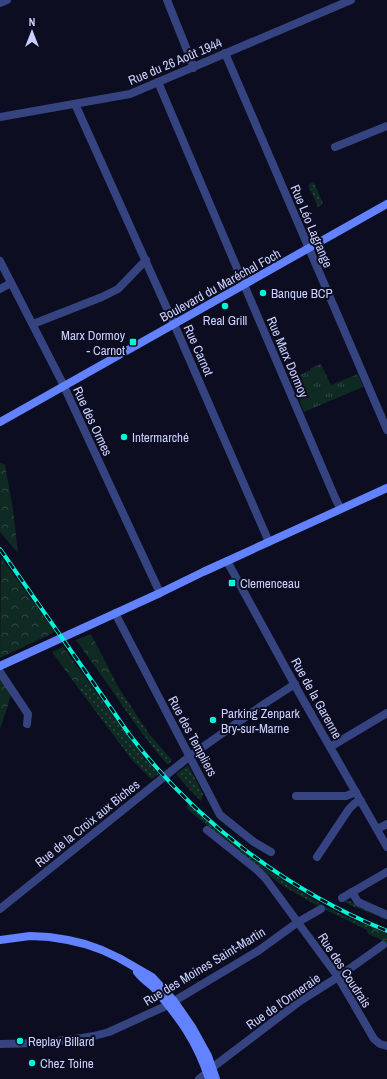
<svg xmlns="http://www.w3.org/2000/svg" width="387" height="1079" font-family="'Archivo Narrow',sans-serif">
  <defs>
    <pattern id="grass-dots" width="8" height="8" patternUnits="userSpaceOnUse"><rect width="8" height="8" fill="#0f2a23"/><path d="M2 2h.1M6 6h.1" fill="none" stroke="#314844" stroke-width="1.8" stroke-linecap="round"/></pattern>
    <pattern id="forest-crowns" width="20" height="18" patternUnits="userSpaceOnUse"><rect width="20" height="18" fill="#0f2a23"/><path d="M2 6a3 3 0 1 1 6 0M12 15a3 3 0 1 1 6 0" fill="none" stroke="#314844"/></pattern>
    <pattern id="park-tufts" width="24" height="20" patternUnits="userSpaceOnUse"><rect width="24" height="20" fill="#0f2a23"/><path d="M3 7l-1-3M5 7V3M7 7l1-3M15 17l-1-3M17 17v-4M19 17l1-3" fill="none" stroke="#314844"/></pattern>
  </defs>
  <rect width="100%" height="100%" fill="#0c0d20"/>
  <g fill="url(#grass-dots)">
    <polygon points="314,182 323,204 318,207 308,185"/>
    <polygon points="88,681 144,758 159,774 151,779 132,760 79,689"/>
    <path d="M109 686 115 691 119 688 149 734 172 760 168 765C146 740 127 713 109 686Z"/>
    <polygon points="188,765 203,794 201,801 190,790 176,774"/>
    <path d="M188 803C235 846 287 889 345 916 353 920 362 923 370 926L367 930 314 904 280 884 258 867 186 808Z"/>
    <polygon points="347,900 387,918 387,920 350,905 342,901"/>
  </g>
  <g fill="url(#forest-crowns)">
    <polygon points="0,462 5,465 13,509 18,553 0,532"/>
    <polygon points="1,557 55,632 0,658"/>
    <polygon points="91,634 119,688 115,691 109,686 76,640"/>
    <polygon points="63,647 88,681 79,689 52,652"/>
    <polygon points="0,677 12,693 0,729"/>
    <path d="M370 926 387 933V945C383 939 375 937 368 934L367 930Z"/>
  </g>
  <polygon fill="url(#park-tufts)" points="321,364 331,385 358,374 363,387 304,412 291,379 310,370 311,368"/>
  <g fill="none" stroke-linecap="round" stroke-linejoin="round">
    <g stroke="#354481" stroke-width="8">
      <polyline points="167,0 191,60 193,68"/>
      <polyline points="0,3 7,0"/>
      <polyline points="225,53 387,430"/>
      <polyline points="158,82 248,294 336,500 341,509"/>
      <polyline points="75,104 178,333 269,542"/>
      <polyline points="0,117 130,94 351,0"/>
      <polyline points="335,147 387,126"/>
      <polyline points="0,261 61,380 160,593"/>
      <polyline points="0,289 11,283"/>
      <polyline points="33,324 102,297 118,289 146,260"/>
      <polyline points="227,561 302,698 387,847"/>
      <polyline points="115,613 220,815 254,842 271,852"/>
      <polyline points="0,672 28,714 27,724"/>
      <polyline points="330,747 387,713"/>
      <polyline points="296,796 346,796 356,792"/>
      <polyline points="377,829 387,824"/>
      <polyline points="207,830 257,870 266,879 338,977 374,1039 380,1044 387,1046"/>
      <polyline points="317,857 349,809 355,803 361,801"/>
      <polyline points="352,892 358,902 387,915"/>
      <polyline points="342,898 387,872"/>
      <polyline points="0,909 190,756 264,704 295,684"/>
      <polyline points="0,1044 40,1043 82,1038 94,1036 109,1032 168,1005 181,997 258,951 298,922 321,909"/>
      <polyline points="199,1079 217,1064 300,1001 338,977 383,945"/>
    </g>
    <g stroke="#6282ff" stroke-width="8">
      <polyline points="0,422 387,204"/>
      <polyline points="0,666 160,593 203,572 387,488"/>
      <polyline points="0,940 30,936 49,937 68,940 85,944 102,950 119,958 152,977 174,1001 192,1027 208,1056 216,1079"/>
      <path d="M137 972C142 979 149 983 155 989 180 1019 197 1041 209 1079"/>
    </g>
    <g stroke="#00f6d6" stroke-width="4">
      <path id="rail" d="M0 549 129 734C195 821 286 890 387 931"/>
    </g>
    <use href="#rail" stroke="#0c0d20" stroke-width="2.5" stroke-dasharray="8" stroke-linecap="butt"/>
  </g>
  <g fill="#00f6d6" stroke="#0c0d20" stroke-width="1.5">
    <circle cx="263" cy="293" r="4"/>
    <circle cx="225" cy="306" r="4"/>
    <rect x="129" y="338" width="8" height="8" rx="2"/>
    <circle cx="124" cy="437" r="4"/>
    <rect x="228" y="579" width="8" height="8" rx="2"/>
    <circle cx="213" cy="720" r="4"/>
    <circle cx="20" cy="1041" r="4"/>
    <circle cx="32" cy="1063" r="4"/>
  </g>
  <g text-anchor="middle" stroke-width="4" stroke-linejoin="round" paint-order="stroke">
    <g font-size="13" fill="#cbd1ff" stroke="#0c0d20">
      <text transform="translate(175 61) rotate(-23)" y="5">Rue du 26 Août 1944</text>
      <text transform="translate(312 226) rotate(67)" y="5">Rue Léo Lagrange</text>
      <text transform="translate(220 285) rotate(-29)" y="5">Boulevard du Maréchal Foch</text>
      <text transform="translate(199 350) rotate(66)" y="5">Rue Carnot</text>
      <text transform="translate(288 357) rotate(67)" y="5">Rue Marx Dormoy</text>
      <text transform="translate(93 421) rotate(65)" y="5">Rue des Ormes</text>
      <text transform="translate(317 698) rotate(61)" y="5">Rue de la Garenne</text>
      <text transform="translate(193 736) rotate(62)" y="5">Rue des Templiers</text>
      <text transform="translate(87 823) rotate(-39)" y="5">Rue de la Croix aux Biches</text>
      <text transform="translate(204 966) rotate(-31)" y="5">Rue des Moines Saint-Martin</text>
      <text transform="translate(345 970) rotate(57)" y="5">Rue des Coudrais</text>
      <text transform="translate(283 1001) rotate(-35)" y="5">Rue de l'Ormeraie</text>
    </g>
    <g font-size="13" fill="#cbd1ff" stroke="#0c0d20" text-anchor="start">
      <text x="271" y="298">Banque BCP</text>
      <text x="225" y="325" text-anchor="middle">Real Grill</text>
      <text x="125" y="340" text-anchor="end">Marx Dormoy<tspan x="125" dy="15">- Carnot</tspan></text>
      <text x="132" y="442">Intermarché</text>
      <text x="240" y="588">Clemenceau</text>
      <text x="221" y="718">Parking Zenpark<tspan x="221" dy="15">Bry-sur-Marne</tspan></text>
      <text x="28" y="1046">Replay Billard</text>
      <text x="40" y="1068">Chez Toine</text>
    </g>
  </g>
  <g transform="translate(32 32)" stroke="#0c0d20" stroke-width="3" paint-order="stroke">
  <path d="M0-3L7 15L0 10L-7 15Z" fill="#cbd1ff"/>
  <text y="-6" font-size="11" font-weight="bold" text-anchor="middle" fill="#cbd1ff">N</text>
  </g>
</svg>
